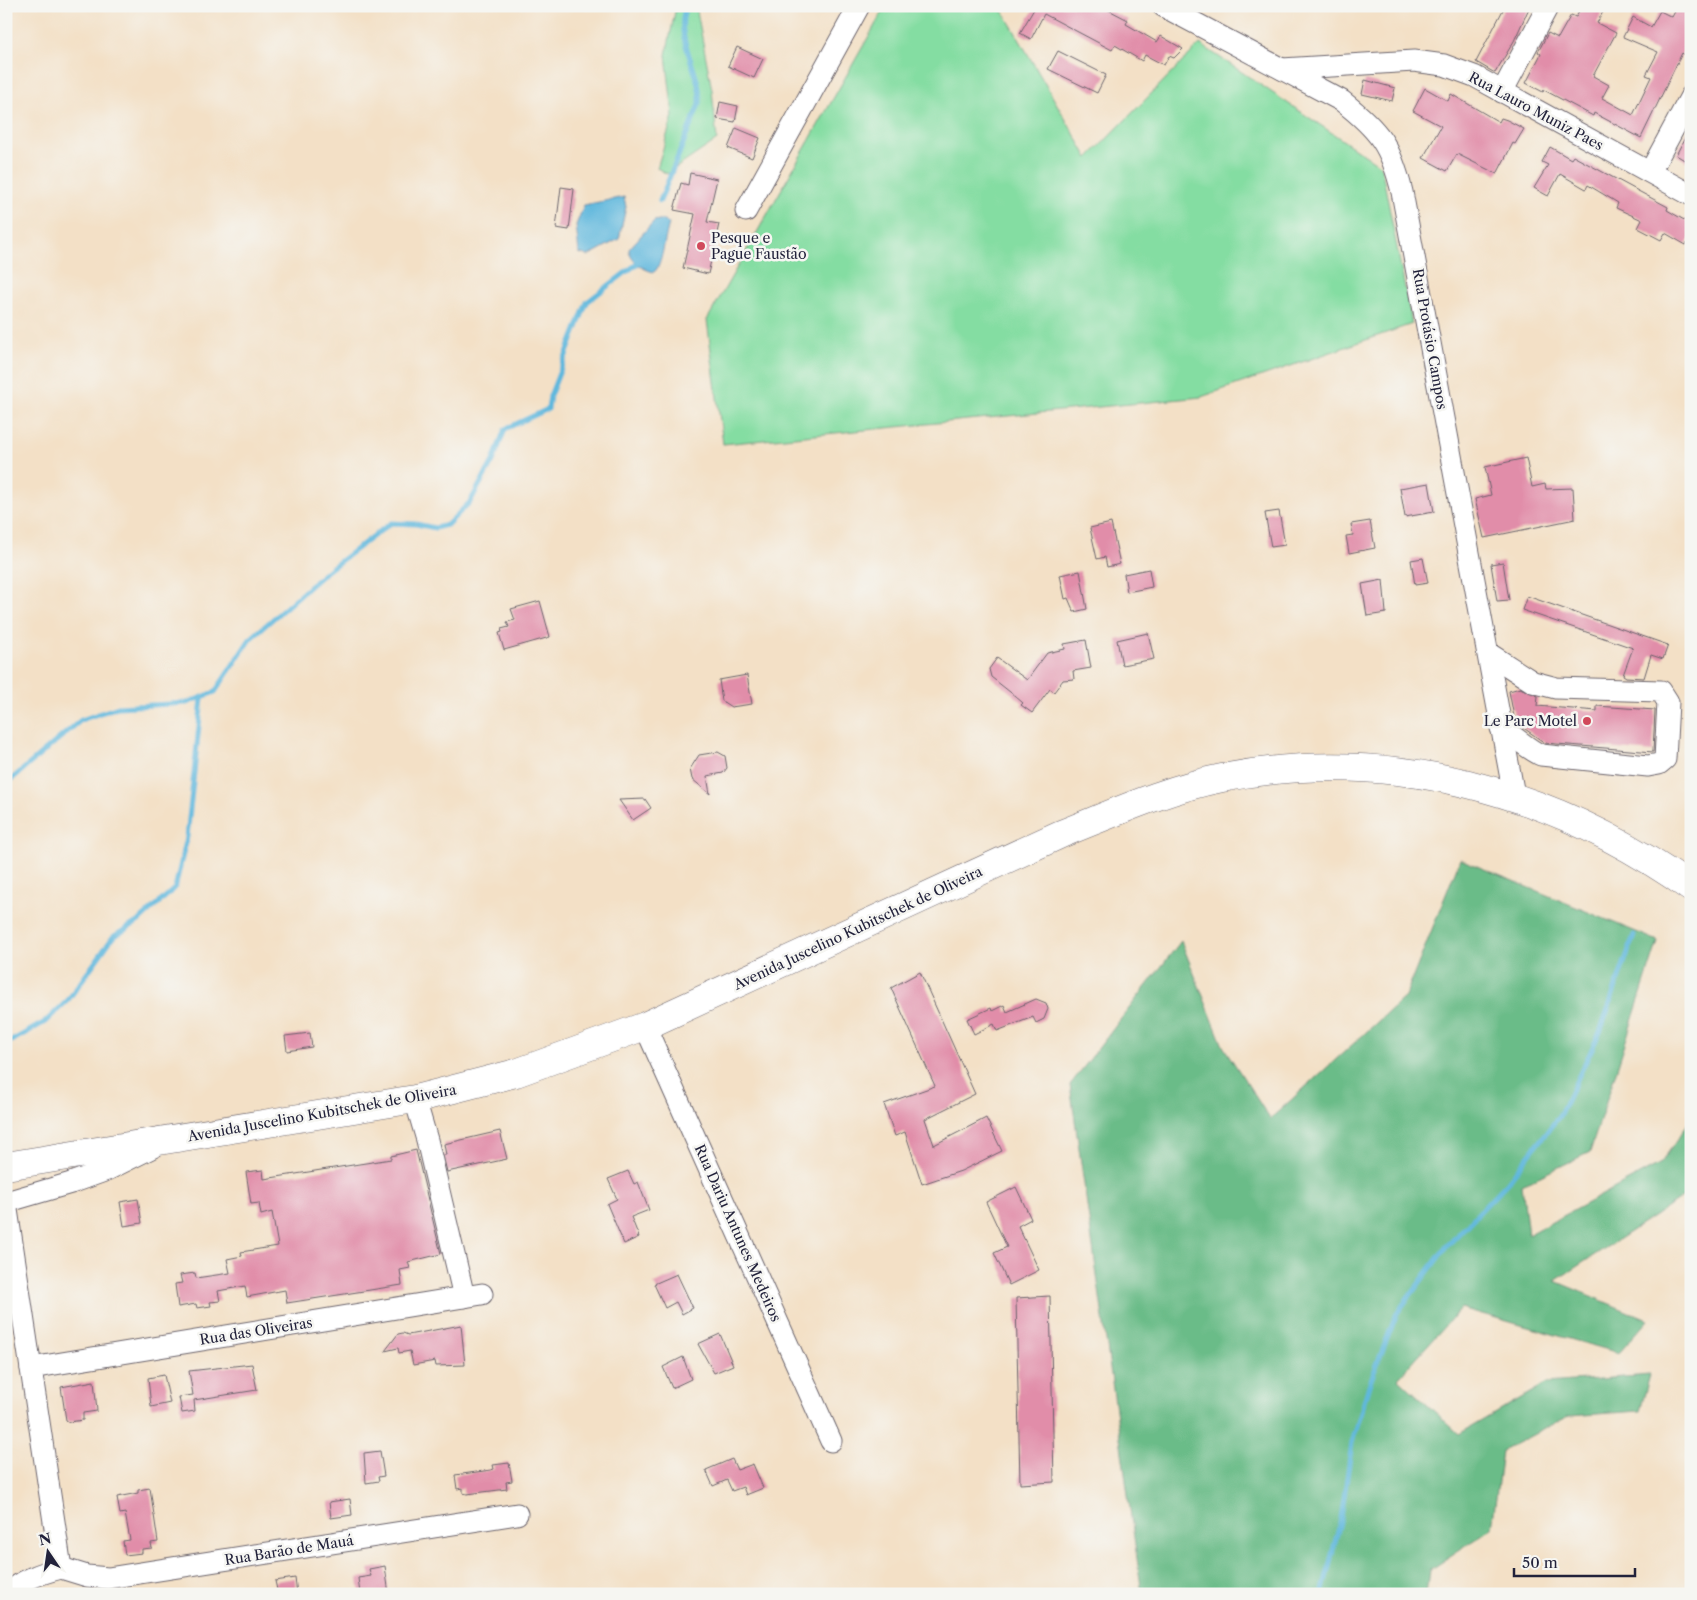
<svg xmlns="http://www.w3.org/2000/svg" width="1697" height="1600" font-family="'Libre Caslon Text',serif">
  <rect width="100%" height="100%" fill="#f6f6f2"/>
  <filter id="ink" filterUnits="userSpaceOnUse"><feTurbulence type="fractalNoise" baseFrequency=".02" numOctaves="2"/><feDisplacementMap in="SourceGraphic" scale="10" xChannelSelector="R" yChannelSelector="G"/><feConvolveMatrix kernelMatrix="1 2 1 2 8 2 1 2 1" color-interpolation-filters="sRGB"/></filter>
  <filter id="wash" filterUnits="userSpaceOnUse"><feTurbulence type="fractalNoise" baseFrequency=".0096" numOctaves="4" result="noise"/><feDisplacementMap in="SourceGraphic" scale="20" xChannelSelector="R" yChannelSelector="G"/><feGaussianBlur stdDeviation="1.12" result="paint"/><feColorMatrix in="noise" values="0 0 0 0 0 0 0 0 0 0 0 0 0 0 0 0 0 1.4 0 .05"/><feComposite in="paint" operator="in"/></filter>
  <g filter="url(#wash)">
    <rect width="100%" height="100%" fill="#f3e0c6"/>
    <g fill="#84dda2" stroke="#53806e">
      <polygon points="696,6 712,90 717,140 667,174 657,168 673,116 666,55 676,7"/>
      <polygon points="886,6 1000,6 1088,158 1200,44 1381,166 1412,324 1201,397 723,444 707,320"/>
    </g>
    <polygon fill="#6bbc88" stroke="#466f62" points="1460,859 1658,941 1590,1152 1522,1185 1528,1235 1661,1163 1691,1119 1691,1196 1686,1195 1555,1281 1648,1320 1619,1353 1461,1308 1398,1378 1459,1434 1547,1383 1650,1375 1640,1411 1569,1416 1502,1451 1492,1528 1429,1570 1426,1594 1142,1594 1070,1085 1181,941 1223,1046 1270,1119 1405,997"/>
    <g fill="#60b8dd" stroke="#416d8c">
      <polygon points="624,197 626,207 619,239 588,256 579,253 576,225 584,205"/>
      <path d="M659 220H665L669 224C665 235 662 267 654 272 643 270 629 260 629 249L654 221Z"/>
    </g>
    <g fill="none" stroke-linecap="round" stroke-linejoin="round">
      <g stroke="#60b8dd" stroke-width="5">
        <path d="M660 201 700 102C701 70 673 38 686 6"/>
        <polyline points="6,784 81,720 118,707 187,703 215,692 250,639 327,571 391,523 416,524 435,528 447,525 470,502 493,461 505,429 548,409 550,396 587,302 642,260"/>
        <polyline points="6,1044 45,1022 68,1000 113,937 139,921 175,888 187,837 202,698"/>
        <polyline points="1322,1594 1341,1518 1352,1443 1369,1385 1397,1313 1447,1246 1507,1183 1560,1115 1600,1032 1634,935"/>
      </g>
    </g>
    <g id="blocks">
      <g fill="#e18da9">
        <polygon points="1029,6 1101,6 1128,20 1126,24 1157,42 1161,36 1183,49 1174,58 1169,56 1164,65 1145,55 1142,61 1115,45 1112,50 1044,14 1031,39 1020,33 1034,9"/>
        <polygon points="1505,6 1530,6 1514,41 1495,73 1476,62"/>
        <polygon points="1582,6 1597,6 1604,10 1597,23 1616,33 1593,76 1609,85 1602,98 1633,115 1651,77 1646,75 1658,52 1623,37 1633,17 1651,27 1660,11 1672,17 1678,6 1691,9 1691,44 1685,55 1682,53 1641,138 1594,113 1593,116 1544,90 1543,92 1526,83 1541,54 1538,52 1548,33 1558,38 1571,15 1576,17"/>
        <polygon points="737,47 763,59 754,78 728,66"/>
        <polygon points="1058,51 1106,75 1097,93 1048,69"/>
        <polygon points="1365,80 1395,88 1392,101 1362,94"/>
        <polygon points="1425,88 1448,101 1451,94 1499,122 1501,118 1507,120 1524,129 1515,144 1513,143 1497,174 1457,154 1447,171 1423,158 1441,126 1413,111"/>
        <polygon points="720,102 738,106 735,122 717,119"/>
        <polygon points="1691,126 1691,164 1676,155"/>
        <polygon points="736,128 760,138 752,158 728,148"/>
        <polygon points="1550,147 1571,159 1573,156 1668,207 1667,210 1691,224 1691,237 1686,245 1665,233 1661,240 1638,228 1642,220 1616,208 1618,203 1588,185 1586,189 1560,174 1548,196 1534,188 1548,165 1542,162"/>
        <polygon points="690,173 717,179 707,222 719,224 708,274 683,268 695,214 674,210 681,183 688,185"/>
        <polygon points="561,187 574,189 569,230 556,228"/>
        <polygon points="1526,458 1532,487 1545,484 1546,489 1573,488 1575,519 1484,538 1475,499 1491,495 1485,467"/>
        <polygon points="1429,483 1434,512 1405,517 1400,488"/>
        <polygon points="1279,511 1285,545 1271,547 1265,513"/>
        <polygon points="1370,521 1375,548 1349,553 1346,536 1353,535 1351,524"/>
        <polygon points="1111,523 1120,564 1107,567 1105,557 1097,559 1090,528"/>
        <polygon points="1423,558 1428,583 1415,585 1411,560"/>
        <polygon points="1503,562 1509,600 1497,601 1491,564"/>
        <polygon points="1149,569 1152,587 1127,592 1124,574"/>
        <polygon points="1080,571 1087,609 1074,612 1068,598 1065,599 1060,575"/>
        <polygon points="1383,580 1386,613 1367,616 1362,584"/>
        <polygon points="1527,596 1668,645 1663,659 1651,655 1644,678 1626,677 1623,675 1633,648 1522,610"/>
        <polygon points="540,601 550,637 504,650 499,633 502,632 501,629 509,627 507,622 515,620 511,609"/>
        <polygon points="1148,633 1154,659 1122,665 1117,640"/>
        <polygon points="1086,640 1091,668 1073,671 1074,679 1063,680 1054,692 1050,689 1032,713 1021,705 1023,703 1015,696 991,677 989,669 997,658 1027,680 1047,653 1065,649 1064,644"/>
        <polygon points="747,675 752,704 731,707 722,701 719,680"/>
        <polygon points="1520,688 1538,696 1537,706 1597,711 1597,706 1655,710 1653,752 1545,743 1515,722 1509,691"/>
        <polygon points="718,752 725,756 727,768 723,773 707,776 710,794 692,779 690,769 699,755"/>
        <polygon points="645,799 651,808 633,820 619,800"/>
        <polygon points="920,972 975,1094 925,1119 934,1145 986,1118 1002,1151 961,1171 922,1184 905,1132 895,1136 884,1104 935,1086 891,988"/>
        <polygon points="1036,999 1046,1003 1048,1009 1044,1019 1036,1023 1033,1017 997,1031 994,1024 974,1034 967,1019 991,1008 992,1011 1004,1005 1007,1012"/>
        <polygon points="310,1033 312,1047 287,1051 285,1036"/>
        <polygon points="500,1131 507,1159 447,1172 443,1155 446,1155 444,1144"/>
        <polygon points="416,1150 441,1254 408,1262 410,1268 400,1270 402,1285 287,1303 285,1290 247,1297 245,1286 218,1291 220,1301 210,1302 211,1306 197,1308 196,1304 178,1307 175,1284 182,1283 180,1275 195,1273 196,1278 230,1273 227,1259 242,1256 241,1252 278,1246 272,1212 261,1215 259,1203 251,1204 246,1172 263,1170 264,1179 391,1159 391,1156"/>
        <polygon points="628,1171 634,1184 638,1182 649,1210 631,1217 639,1237 624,1244 607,1204 617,1199 608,1179"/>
        <polygon points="1016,1187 1031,1219 1018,1226 1039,1270 1009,1285 994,1253 1007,1247 986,1202"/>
        <polygon points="138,1199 142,1223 124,1226 120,1202"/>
        <polygon points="677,1274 693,1308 682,1314 676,1302 665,1308 654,1284"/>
        <polygon points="1050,1296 1054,1482 1020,1484 1016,1298"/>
        <polygon points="461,1325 465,1365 436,1366 435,1361 413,1365 410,1351 399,1353 398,1348 385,1351 398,1334 403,1333 408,1335"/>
        <polygon points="720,1334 733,1365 714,1373 698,1344"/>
        <polygon points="683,1357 691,1379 672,1388 663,1367"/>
        <polygon points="252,1364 257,1390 194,1400 195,1411 182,1413 179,1397 193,1395 189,1371"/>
        <polygon points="164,1375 170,1403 151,1407 148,1378"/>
        <polygon points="94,1381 97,1411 83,1413 83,1420 69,1422 66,1420 61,1387"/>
        <polygon points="380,1451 384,1476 378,1477 379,1481 366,1483 364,1453"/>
        <polygon points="732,1459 737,1470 753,1464 763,1488 746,1495 743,1487 732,1491 727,1480 713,1486 706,1470"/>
        <polygon points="509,1463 512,1481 506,1482 507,1489 467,1494 463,1493 463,1488 457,1489 455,1475 491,1470 494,1469 493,1465"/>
        <polygon points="150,1488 158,1542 151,1543 152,1548 142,1549 142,1553 125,1555 123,1541 130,1540 125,1513 120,1514 117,1497 138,1493 138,1490"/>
        <polygon points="350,1499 352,1515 331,1518 329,1502"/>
        <polygon points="385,1566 389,1594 360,1594 358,1578 371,1576 369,1569"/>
        <polygon points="295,1578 297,1594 278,1594 275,1581"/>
      </g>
    </g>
  </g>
  <g filter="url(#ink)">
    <use href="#blocks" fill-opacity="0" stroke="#6b646c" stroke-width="1"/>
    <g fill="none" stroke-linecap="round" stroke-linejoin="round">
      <g stroke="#6b646c" stroke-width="23">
        <g id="minor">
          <path d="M1163 6 1342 101C1379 130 1391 146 1402 192L1514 795"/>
          <polyline points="1282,69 1414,61 1444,65 1474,76 1691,195"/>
          <polyline points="1502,92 1548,6"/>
          <polyline points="1650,172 1691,96"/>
          <polyline points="746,211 859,6"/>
          <path d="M1488 653 1533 682 1556 688 1661 691 1668 702 1665 759 1659 764 1648 766 1541 755C1527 749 1515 736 1501 728"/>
          <polyline points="645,1026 831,1441"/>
          <polyline points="415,1099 427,1140 464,1297"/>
          <polyline points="6,1202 71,1183 107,1170 153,1147"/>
          <path d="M6 1203 61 1568C42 1573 22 1579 8 1594"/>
          <polyline points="31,1368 482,1294"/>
          <polyline points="61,1568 87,1576 108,1578 517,1514"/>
        </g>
      </g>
      <g stroke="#6b646c" stroke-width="29">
        <path id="major" d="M6 1166 415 1099 516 1073 645 1026 1061 834C1114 813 1166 789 1222 778 1390 745 1553 790 1691 888"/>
      </g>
      <use href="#minor" stroke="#fff" stroke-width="21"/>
      <use href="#major" stroke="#fff" stroke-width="28"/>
    </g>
  </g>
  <g fill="#d1495b" stroke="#f6f6f2" stroke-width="2">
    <circle cx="701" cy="246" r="5"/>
    <circle cx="1587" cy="721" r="5"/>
  </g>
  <g text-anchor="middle" stroke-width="5" stroke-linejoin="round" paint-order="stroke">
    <g font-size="14" fill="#22223b" stroke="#f6f6f2">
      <text transform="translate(1536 111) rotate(28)" y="5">Rua Lauro Muniz Paes</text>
      <text transform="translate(1430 339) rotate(80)" y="5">Rua Protásio Campos</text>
      <text transform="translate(858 928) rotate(-25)" y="5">Avenida Juscelino Kubitschek de Oliveira</text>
      <text transform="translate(322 1113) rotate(-10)" y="5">Avenida Juscelino Kubitschek de Oliveira</text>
      <text transform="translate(738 1233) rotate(66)" y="5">Rua Dariu Antunes Medeiros</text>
      <text transform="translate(256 1331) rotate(-9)" y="5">Rua das Oliveiras</text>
      <text transform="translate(289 1550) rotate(-9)" y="5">Rua Barão de Mauá</text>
    </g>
    <g font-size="14" fill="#22223b" stroke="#f6f6f2" text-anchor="start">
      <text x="711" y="243">Pesque e<tspan x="711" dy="16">Pague Faustão</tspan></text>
      <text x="1577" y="726" text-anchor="end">Le Parc Motel</text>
    </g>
  </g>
  <rect width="1697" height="1600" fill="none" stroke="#f6f6f2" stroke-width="25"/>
  <g transform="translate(48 1552) rotate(347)" stroke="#f6f6f2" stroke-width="4" paint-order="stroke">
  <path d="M0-4L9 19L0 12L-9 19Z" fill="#22223b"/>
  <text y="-8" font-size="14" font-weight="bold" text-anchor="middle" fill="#22223b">N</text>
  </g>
  <path d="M1514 1568v8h121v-8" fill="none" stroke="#22223b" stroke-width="2.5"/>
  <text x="1522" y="1568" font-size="15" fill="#22223b" stroke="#f6f6f2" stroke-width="4" paint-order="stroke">50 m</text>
</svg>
